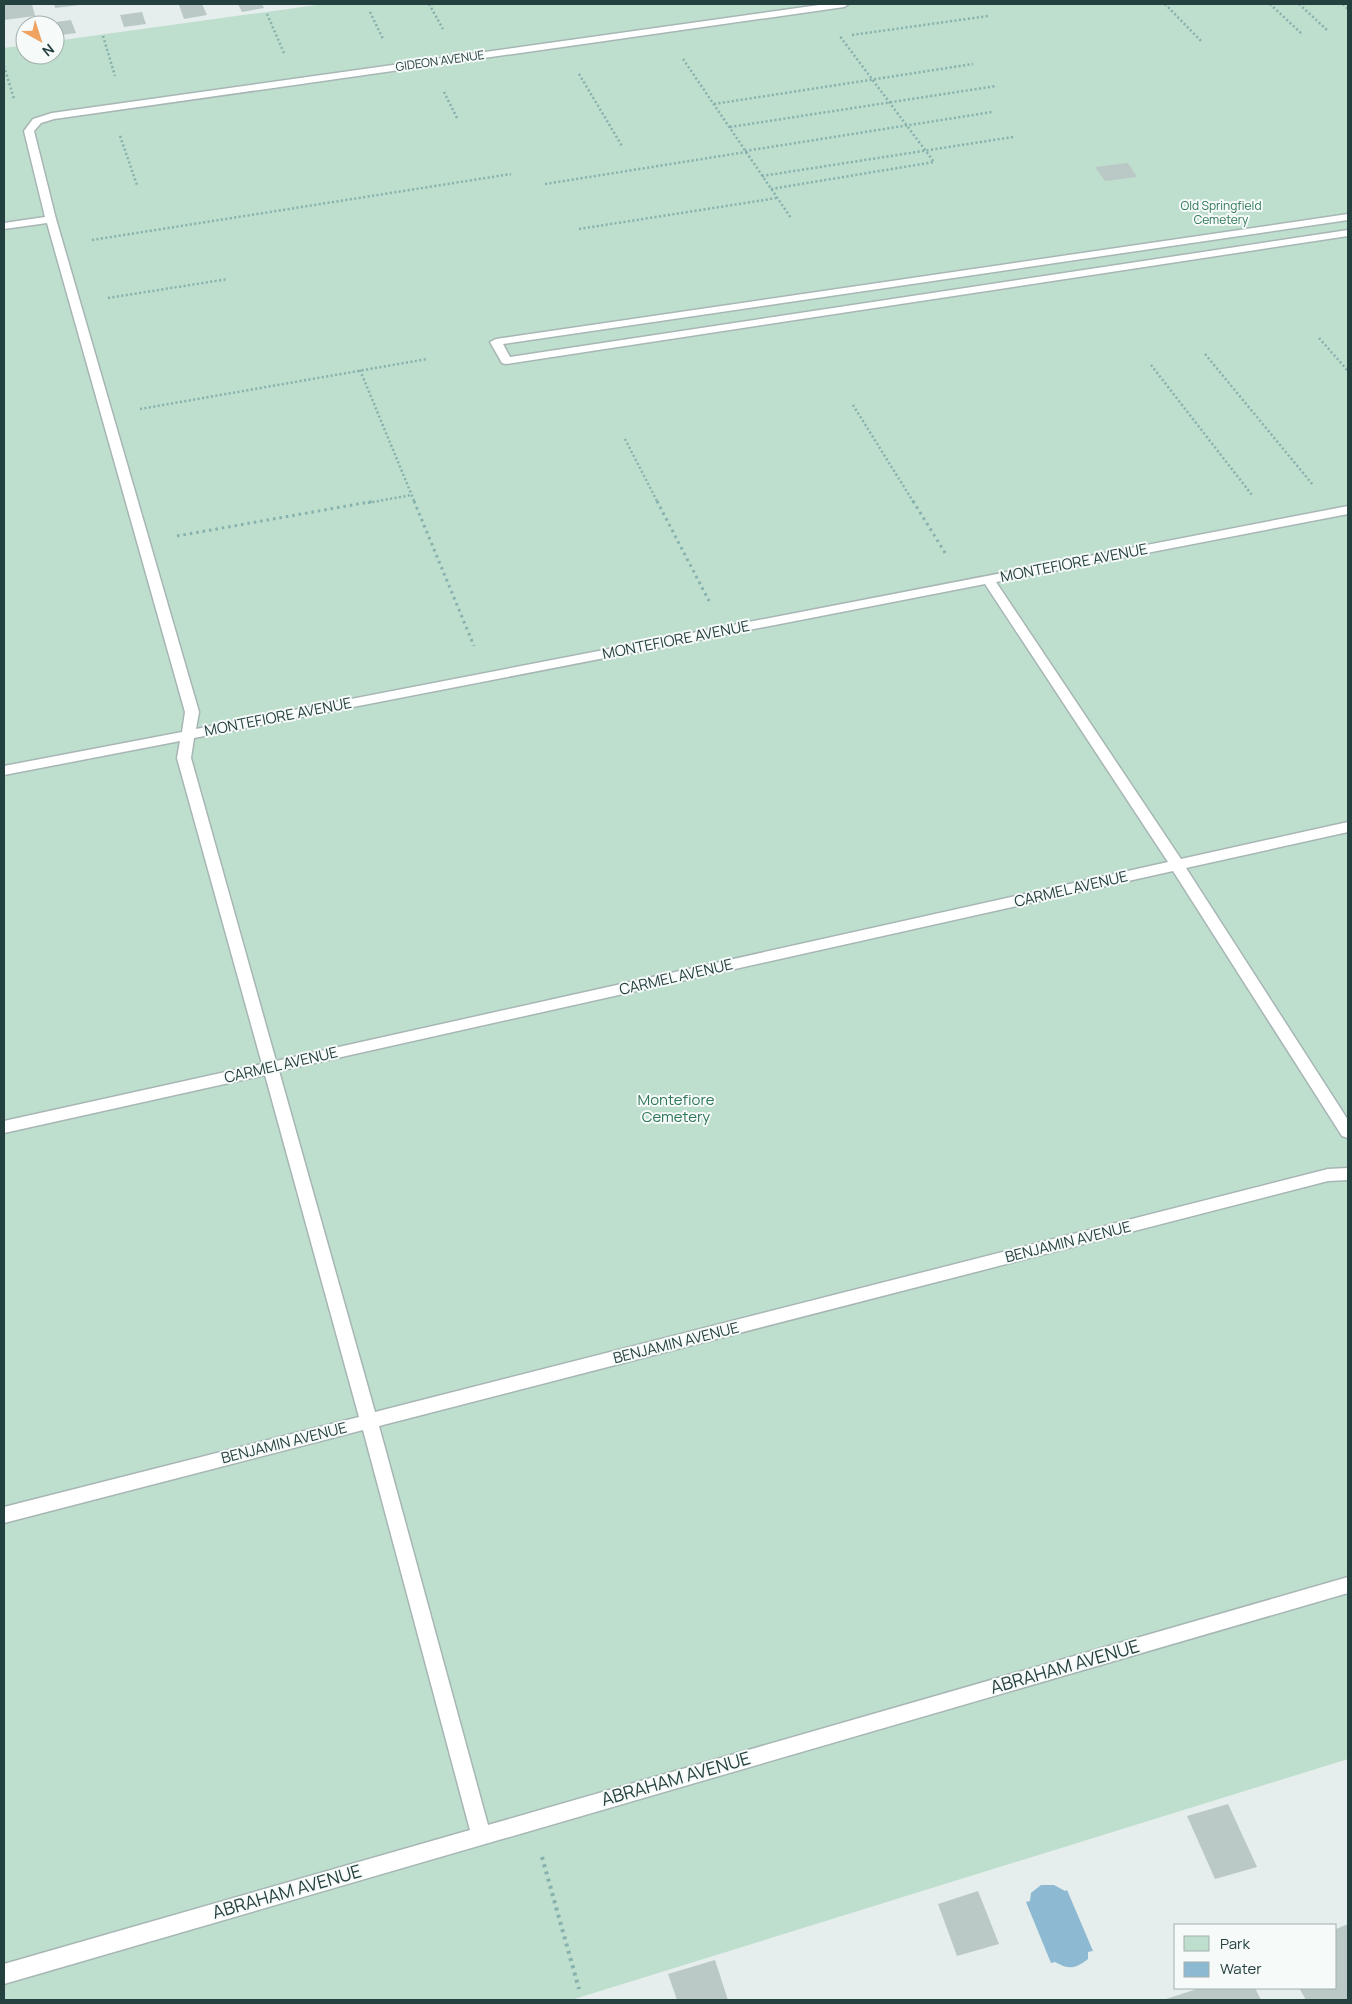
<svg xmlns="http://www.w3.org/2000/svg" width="1352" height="2004" font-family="Manrope,sans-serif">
  <rect width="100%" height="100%" fill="#e5eeec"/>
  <polygon fill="#bedece" points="324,4 1348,4 1348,1759 571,2000 4,2000 4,48 25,45 25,55 55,55 55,41"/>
  <path fill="#8eb9d2" d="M1041 1885H1054L1065 1891 1067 1890 1093 1951 1088 1952V1959C1075 1969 1069 1970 1055 1962L1051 1963 1026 1902 1030 1901 1031 1893Z"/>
  <g fill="#bac9c6">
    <polygon points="4,4 32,4 35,16 4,20"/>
    <polygon points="54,4 80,4 80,5 55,8"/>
    <polygon points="189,4 202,4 207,15 184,19 179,5"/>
    <polygon points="238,4 262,4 264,8 242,12"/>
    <polygon points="142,12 146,24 124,27 120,15"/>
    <polygon points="71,20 76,33 55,36 55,25 48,25 48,23"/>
    <polygon points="1128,163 1137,177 1105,181 1095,167"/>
    <polygon points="1228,1804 1257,1867 1215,1879 1187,1816"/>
    <polygon points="978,1891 999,1944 957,1956 938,1904"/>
    <polygon points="1348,1924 1348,2000 1306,2000 1299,1988 1336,1988 1336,1929"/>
    <polygon points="715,1960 728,2000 677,2000 668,1974"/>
    <polygon points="1200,1988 1255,1988 1261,2000 1163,2000"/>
  </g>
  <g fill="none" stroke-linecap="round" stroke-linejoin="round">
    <g stroke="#a7b6b5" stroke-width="3">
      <g id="service">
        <path d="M826 4H849L844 7 54 119 41 123 34 131 56 219 199 712 196 729 1348 506V514L996 582 1181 859 1348 822V832L1186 868 1348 1120V1138L1342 1136 1173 871 279 1071 375 1412 1328 1169 1348 1168V1180L1328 1181 379 1426 488 1825 1348 1577V1593L4 1984V1964L470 1830 363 1430 4 1523V1507L359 1417 265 1075 4 1133V1121L262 1064 177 758 180 741 4 775V766L182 732 185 712 47 223 4 229V223L45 217 24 131 33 119 52 113ZM985 584 1168 862 276 1061 191 758 194 738Z"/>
        <polygon points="1348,214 1348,220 503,344 510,357 1348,230 1348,236 506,364 502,363 490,342 496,339"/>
      </g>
    </g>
    <g stroke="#86b1ad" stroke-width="2.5" stroke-dasharray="2 2.5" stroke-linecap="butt">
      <polyline points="429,4 443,29"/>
      <polyline points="1165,4 1201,41"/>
      <polyline points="1270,4 1302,34"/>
      <polyline points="1299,4 1327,30"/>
      <polyline points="1343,4 1348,9"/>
      <polyline points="370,12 383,39"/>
      <polyline points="267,14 284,53"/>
      <polyline points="852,35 988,16"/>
      <polyline points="103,36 115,76"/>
      <polyline points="683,59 791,218"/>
      <polyline points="4,66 14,99"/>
      <polyline points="579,74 622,146"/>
      <polyline points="444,92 457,118"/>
      <polyline points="714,104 973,64"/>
      <polyline points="730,127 996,86"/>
      <polyline points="120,136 137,185"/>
      <polyline points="745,151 992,112"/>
      <polyline points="762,176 1013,137"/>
      <polyline points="545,184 746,152"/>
      <polyline points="771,189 934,162 839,35"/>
      <polyline points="579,229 777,198"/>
      <polyline points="92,240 511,174"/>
      <polyline points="108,298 228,279"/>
      <polyline points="1319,338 1348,371"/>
      <polyline points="1205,354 1313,485"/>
      <polyline points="1151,365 1252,495"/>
      <polyline points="360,370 415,503"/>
      <polyline points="853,405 914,503"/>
      <polyline points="140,409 427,359"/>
      <polyline points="625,439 658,503"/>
      <polyline points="368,503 411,495"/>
    </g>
    <g stroke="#86b1ad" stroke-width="3" stroke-dasharray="2.5 4" stroke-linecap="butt">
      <polyline points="414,501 474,646"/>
      <polyline points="657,501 709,601"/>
      <polyline points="913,501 947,556"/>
      <polyline points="177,536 375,501"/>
    </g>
    <polyline stroke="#86b1ad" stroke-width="4" stroke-dasharray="3 4.5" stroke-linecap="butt" points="542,1857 579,1989"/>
    <use href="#service" fill="#fff" fill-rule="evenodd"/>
  </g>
  <g text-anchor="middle" stroke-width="4" stroke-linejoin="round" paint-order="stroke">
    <g font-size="12" fill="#24403f" stroke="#f6faf9">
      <text transform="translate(440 61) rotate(-8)" y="4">GIDEON AVENUE</text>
    </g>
    <g font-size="12" fill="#2e775a" stroke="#f6faf9">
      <text x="1221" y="210">Old Springfield<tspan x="1221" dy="14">Cemetery</tspan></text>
    </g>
    <g font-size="15" fill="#24403f" stroke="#f6faf9">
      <text transform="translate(1074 563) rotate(-11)" y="5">MONTEFIORE AVENUE</text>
      <text transform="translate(676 640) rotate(-11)" y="5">MONTEFIORE AVENUE</text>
      <text transform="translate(278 717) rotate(-11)" y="5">MONTEFIORE AVENUE</text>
      <text transform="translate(1071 889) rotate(-13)" y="5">CARMEL AVENUE</text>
      <text transform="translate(676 977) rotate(-13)" y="5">CARMEL AVENUE</text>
      <text transform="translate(281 1065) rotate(-13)" y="5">CARMEL AVENUE</text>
      <text transform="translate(1068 1242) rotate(-14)" y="5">BENJAMIN AVENUE</text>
      <text transform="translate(676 1343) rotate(-14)" y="5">BENJAMIN AVENUE</text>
      <text transform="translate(284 1443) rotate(-14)" y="5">BENJAMIN AVENUE</text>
    </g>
    <g font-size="15" fill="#2e775a" stroke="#f6faf9">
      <text x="676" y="1105">Montefiore<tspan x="676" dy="17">Cemetery</tspan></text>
    </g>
    <g font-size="18" fill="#24403f" stroke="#f6faf9">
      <text transform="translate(1065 1667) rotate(-16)" y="6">ABRAHAM AVENUE</text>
      <text transform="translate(676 1779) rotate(-16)" y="6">ABRAHAM AVENUE</text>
      <text transform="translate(287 1892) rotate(-16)" y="6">ABRAHAM AVENUE</text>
    </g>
  </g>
  <rect width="1352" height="2004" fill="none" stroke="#24403f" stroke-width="10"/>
  <rect x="1174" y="1924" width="162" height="65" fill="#f6faf9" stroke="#a2b0af"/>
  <rect x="1184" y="1936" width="25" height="15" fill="#bedece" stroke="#a2b0af"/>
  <text x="1220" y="1949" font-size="15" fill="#24403f">Park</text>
  <rect x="1184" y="1962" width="25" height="15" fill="#8eb9d2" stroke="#a2b0af"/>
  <text x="1220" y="1974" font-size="15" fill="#24403f">Water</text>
  <g transform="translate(40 40) rotate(141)"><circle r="24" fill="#f6faf9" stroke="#a2b0af"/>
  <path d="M0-4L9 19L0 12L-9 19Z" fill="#f0a361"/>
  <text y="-8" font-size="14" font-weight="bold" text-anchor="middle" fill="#24403f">N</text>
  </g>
</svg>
